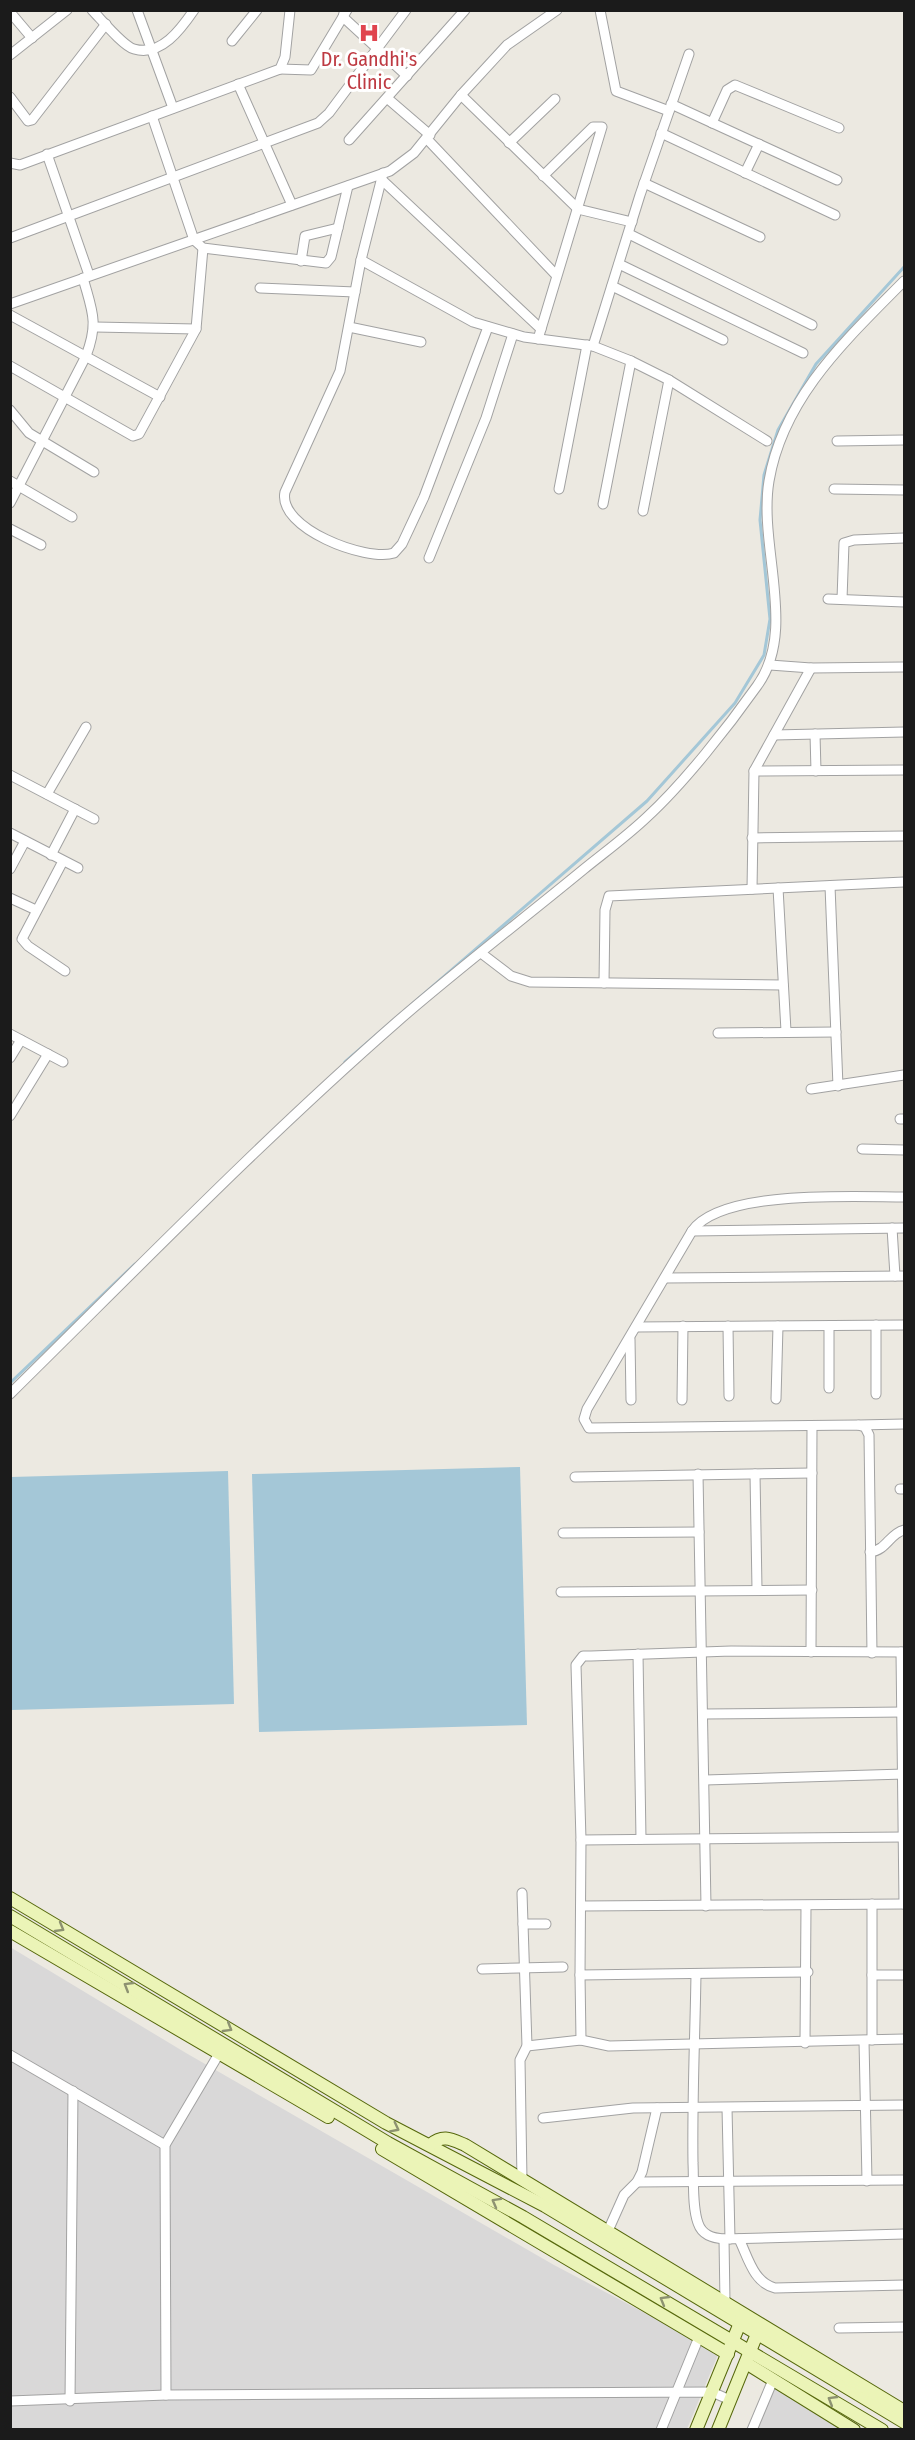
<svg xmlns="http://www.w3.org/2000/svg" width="915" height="2440" font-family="'Fira Sans Condensed',sans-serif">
  <rect width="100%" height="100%" fill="#ece9e1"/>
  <g fill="#d9d8d8">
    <polygon points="10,1947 186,2053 554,2265 719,2352 687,2429 11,2429"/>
    <polygon points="775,2385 846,2430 757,2430"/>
  </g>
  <g fill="#a4c7d7">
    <polygon points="520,1467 527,1725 259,1732 252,1474"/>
    <polygon points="228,1471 234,1704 11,1710 11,1477"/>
  </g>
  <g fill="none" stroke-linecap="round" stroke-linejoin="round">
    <g stroke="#a4c7d7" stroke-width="3">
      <polyline points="345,1062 647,801 735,703 764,655 770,619 760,520 764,475 778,430 816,364 904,267"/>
      <polyline points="10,1383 135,1264"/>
    </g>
    <g stroke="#a2a2a2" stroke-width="11">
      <g id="street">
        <path d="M92 10C101 19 123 46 134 49 161 57 181 29 194 10"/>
        <polyline points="137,10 173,108"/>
        <polyline points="600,10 616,91 669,111"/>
        <polyline points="10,12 32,38"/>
        <polyline points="344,13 343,17 407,76"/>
        <polyline points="232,41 257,10"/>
        <polyline points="10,55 67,10"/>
        <polyline points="280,69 311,70 347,10"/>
        <polyline points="238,84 292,205"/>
        <polyline points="461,95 578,209 632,222"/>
        <polyline points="10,97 28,121 32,120 106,24"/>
        <polyline points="387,98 430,135"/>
        <polyline points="671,104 837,180"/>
        <polyline points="152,116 194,240 203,248 326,263 331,257 348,186"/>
        <polyline points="712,123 727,90 735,85 839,128"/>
        <polyline points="661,133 835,215"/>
        <polyline points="427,139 556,275"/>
        <polyline points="349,140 465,10"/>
        <polyline points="509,143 555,99"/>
        <polyline points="47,154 89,275"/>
        <polyline points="10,163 20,165 280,69 285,57 290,10"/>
        <path d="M383 173 361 260 340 371 285 492C277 528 366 562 394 553L402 544 424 497 488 327"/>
        <polyline points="745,173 759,144"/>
        <polyline points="381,179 541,329"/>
        <polyline points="644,183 760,237"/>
        <polyline points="629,234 812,325"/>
        <polyline points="10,238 318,123 329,113 406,10"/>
        <polyline points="361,260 473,322 524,337 593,346 631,361 669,380 767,441"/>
        <polyline points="301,261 305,236 338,228"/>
        <polyline points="619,264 803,353"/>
        <polyline points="612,286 723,340"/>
        <polyline points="260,288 355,292"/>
        <polyline points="10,304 390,171 414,153 461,95 507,45 557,10"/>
        <polyline points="10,315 160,397"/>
        <polyline points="95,327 196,329"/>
        <polyline points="349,327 421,342"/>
        <polyline points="538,339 602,127 593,127 543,176"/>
        <polyline points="593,346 640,195 689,54"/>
        <polyline points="10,366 133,436 139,434 196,329 203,248"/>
        <polyline points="10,410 29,433 94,472"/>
        <polyline points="837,441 904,440"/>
        <polyline points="10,481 72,517"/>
        <polyline points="559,489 587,345"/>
        <polyline points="834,489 904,490"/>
        <path d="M10 503 86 356C99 322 92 311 83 278"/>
        <polyline points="603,504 631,361"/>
        <polyline points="643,511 669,380"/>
        <polyline points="10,529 41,545"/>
        <polyline points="429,558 486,418 513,334"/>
        <polyline points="828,599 904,602"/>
        <polyline points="842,599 844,543 854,540 904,538"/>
        <polyline points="770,665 811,668 904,667"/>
        <polyline points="815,734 816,771"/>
        <polyline points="774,735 904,732"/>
        <polyline points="754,771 904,770"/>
        <polyline points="10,775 94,819"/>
        <polyline points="47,794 86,727"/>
        <polyline points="10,833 78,868"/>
        <polyline points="752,838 904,836"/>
        <polyline points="51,855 75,809"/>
        <polyline points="63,861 22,939 28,946 65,971"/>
        <polyline points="10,869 25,841"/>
        <polyline points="830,886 838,1086"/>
        <polyline points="778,888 786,1031"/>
        <polyline points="752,889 754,771 811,668"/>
        <polyline points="10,898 36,910"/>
        <polyline points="481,953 511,976 530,982 783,985"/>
        <polyline points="604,983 605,910 609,896 904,882"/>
        <polyline points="718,1033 836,1032"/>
        <polyline points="10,1034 63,1062"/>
        <polyline points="10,1058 21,1040"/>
        <polyline points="811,1089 904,1075"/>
        <polyline points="10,1116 48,1054"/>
        <polyline points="900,1119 904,1119"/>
        <polyline points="862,1149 904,1150"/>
        <polyline points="892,1228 895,1276"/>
        <polyline points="692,1231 904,1228"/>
        <polyline points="665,1278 904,1276"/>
        <polyline points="876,1325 876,1394"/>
        <polyline points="728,1326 729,1396"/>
        <polyline points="636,1327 904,1325"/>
        <polyline points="630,1339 631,1400"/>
        <polyline points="829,1388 829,1326"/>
        <path d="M10 1394C138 1268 263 1139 398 1021 458 969 522 920 584 869 605 852 627 836 647 817 684 783 728 727 757 686 798 630 758 547 769 481 783 397 847 339 904 281"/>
        <polyline points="776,1399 778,1326"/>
        <polyline points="682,1400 683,1326"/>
        <polyline points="859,1425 904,1424"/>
        <polyline points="698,1474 706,1906"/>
        <polyline points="755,1474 757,1589"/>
        <polyline points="575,1477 812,1473"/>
        <polyline points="900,1489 904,1489"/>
        <polyline points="563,1533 699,1532"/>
        <path d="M870 1552C887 1550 889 1534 904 1530"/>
        <polyline points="561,1592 812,1590"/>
        <polyline points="811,1652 812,1426"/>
        <polyline points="901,1652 904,1904"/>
        <path d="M872 1653 869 1435 865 1427 858 1425 589 1428 584 1419 587 1409 692 1231C721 1189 855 1197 904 1197"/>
        <polyline points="638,1654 641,1839"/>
        <polyline points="704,1714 904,1712"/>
        <polyline points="705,1780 904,1774"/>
        <polyline points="581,1840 904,1837"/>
        <polyline points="872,1904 872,2040"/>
        <polyline points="581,1906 904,1904"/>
        <polyline points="523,1924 546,1924"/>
        <polyline points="482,1969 563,1967"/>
        <polyline points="808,1972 580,1975 581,1840 576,1665 583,1656 591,1656 731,1651 904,1652"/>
        <path d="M696 1974C695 2037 692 2100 693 2163 694 2182 692 2206 698 2223 702 2235 712 2238 724 2239L904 2234"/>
        <polyline points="580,1975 581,2040"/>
        <polyline points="872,1975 904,1975"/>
        <polyline points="864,2041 867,2181"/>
        <polyline points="805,2043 806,1906"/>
        <polyline points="527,2046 581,2040 609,2046 904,2039"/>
        <polyline points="10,2055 165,2145"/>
        <polyline points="727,2108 730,2239"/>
        <polyline points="543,2118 633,2108 904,2105"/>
        <polyline points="522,2180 520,2060 527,2046 522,1893"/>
        <polyline points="637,2182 904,2180"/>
        <polyline points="607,2233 624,2195 637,2182 642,2172 657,2108"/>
        <polyline points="724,2239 725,2302"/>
        <path d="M739 2239C748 2257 753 2282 775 2288L904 2285"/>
        <polyline points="839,2328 904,2327"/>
        <polyline points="166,2395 165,2145 220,2052"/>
        <polyline points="10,2401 166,2395 712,2392 730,2400"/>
        <polyline points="70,2401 73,2091"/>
        <polyline points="661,2430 699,2337"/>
        <polyline points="752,2430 773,2380"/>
      </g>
    </g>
    <g stroke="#56680c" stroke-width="14">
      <g id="secondary">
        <polyline points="10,1898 386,2123 545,2206 904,2422"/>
        <polyline points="10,1916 388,2143 523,2217 882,2430"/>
        <polyline points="10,1931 328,2117"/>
        <path d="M430 2145C443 2134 451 2139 465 2145L904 2411"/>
        <polyline points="382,2149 728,2354"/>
        <polyline points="746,2363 854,2430"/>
        <polyline points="696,2430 740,2323"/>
        <polyline points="718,2430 757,2334"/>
      </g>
    </g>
    <use href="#street" stroke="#fff" stroke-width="9"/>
    <use href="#secondary" stroke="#ebf4b7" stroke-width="12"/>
  </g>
  <defs><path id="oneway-chevron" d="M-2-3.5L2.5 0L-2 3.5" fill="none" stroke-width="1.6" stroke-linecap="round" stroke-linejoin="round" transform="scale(1.5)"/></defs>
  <g stroke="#8d9271">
    <use href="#oneway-chevron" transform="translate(60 1928) rotate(30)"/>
    <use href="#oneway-chevron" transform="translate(128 1986) rotate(-149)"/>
    <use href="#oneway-chevron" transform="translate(228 2028) rotate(31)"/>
    <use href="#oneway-chevron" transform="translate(395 2128) rotate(27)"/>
    <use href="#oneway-chevron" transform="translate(496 2202) rotate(-151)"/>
    <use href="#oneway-chevron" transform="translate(664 2300) rotate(-150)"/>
    <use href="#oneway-chevron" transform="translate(832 2400) rotate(-149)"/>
  </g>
  <defs>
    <g id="hospital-bare" transform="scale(1.62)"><path d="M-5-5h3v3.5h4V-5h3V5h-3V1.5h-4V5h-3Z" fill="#e0444e" stroke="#fff" stroke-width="2.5" paint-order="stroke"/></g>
  </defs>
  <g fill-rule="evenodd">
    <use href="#hospital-bare" x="369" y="33"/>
  </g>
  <g text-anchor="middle" stroke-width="6" stroke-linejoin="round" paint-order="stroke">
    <g font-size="20" fill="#be3a42" stroke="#fff">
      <text x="369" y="66">Dr. Gandhi's<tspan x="369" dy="23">Clinic</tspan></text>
    </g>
  </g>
  <rect width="915" height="2440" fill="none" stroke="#1b1b1b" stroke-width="24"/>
</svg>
